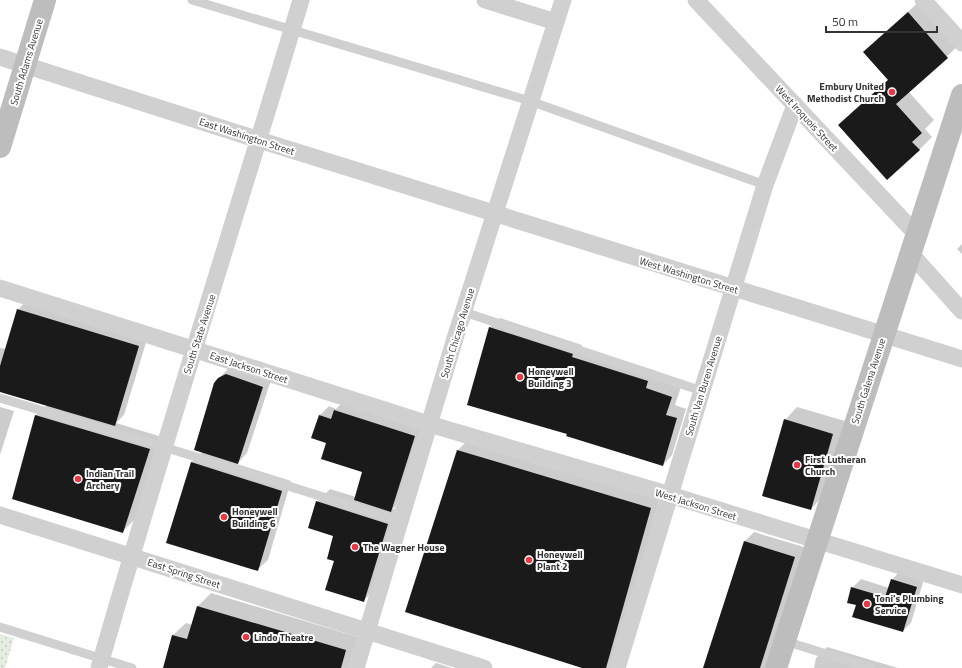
<svg xmlns="http://www.w3.org/2000/svg" width="962" height="668" font-family="'Titillium Web',sans-serif">
  <defs>
    <pattern id="grass-dots" width="8" height="8" patternUnits="userSpaceOnUse"><rect width="8" height="8" fill="#e6ecdf"/><path d="M2 2h.1M6 6h.1" fill="none" stroke="#c6cbc0" stroke-width="1.8" stroke-linecap="round"/></pattern>
  </defs>
  <rect width="100%" height="100%" fill="#fff"/>
  <polygon fill="url(#grass-dots)" points="0,634 14,638 5,668 0,668"/>
  <g fill="#0003">
    <polygon points="921,0 960,44 909,92 934,120 925,129 932,137 919,150 839,125 889,79 877,40"/>
    <polygon points="962,244 962,254 957,249"/>
    <polygon points="27,300 148,336 124,415 116,423 162,437 135,519 122,532 13,499 36,415 47,405 0,391 0,348 6,349 18,310"/>
    <polygon points="500,318 582,345 581,348 657,371 655,379 681,387 675,405 686,409 672,455 663,465 568,433 468,404 490,327"/>
    <polygon points="229,368 272,377 247,453 237,464 291,481 268,560 258,569 168,542 192,462 202,452 214,383"/>
    <polygon points="344,401 424,426 400,501 393,509 400,511 376,588 364,600 335,560 334,535 317,502 330,489 356,497 364,472 328,442 319,416 329,406 336,409"/>
    <polygon points="0,407 14,411 0,455"/>
    <polygon points="797,407 845,421 823,496 811,509 785,420"/>
    <polygon points="467,441 660,498 614,664 610,668 586,668 406,611 458,450"/>
    <polygon points="754,532 804,547 766,668 704,668 745,541"/>
    <polygon points="900,571 924,579 911,623 903,631 857,605 852,588 861,579 889,588 892,580"/>
    <polygon points="211,593 358,637 349,668 164,668 173,635 186,623 193,625 198,606"/>
    <polygon points="827,647 898,668 814,668 816,658"/>
    <polygon points="436,663 452,668 431,668"/>
  </g>
  <g fill="#1a1a1a">
    <polygon points="908,12 948,58 896,104 922,133 912,142 920,150 887,180 838,125 888,80 863,52"/>
    <polygon points="17,309 139,346 115,426 0,392 0,366"/>
    <polygon points="489,327 573,354 572,357 648,381 646,388 672,397 666,415 677,418 663,466 566,436 567,434 467,405"/>
    <polygon points="226,374 263,387 238,464 194,450 214,383 218,378"/>
    <polygon points="334,410 415,436 391,512 354,500 362,472 321,459 326,443 311,438 319,415 331,419"/>
    <polygon points="35,415 150,449 123,533 12,499"/>
    <polygon points="784,419 833,434 811,510 762,496"/>
    <polygon points="457,450 651,508 606,668 582,668 405,612"/>
    <polygon points="191,462 282,491 258,571 166,543"/>
    <polygon points="316,501 388,524 364,602 325,590 334,561 327,559 333,536 308,528"/>
    <polygon points="744,541 795,557 760,668 703,668"/>
    <polygon points="891,579 917,587 903,632 852,617 856,605 847,603 851,587 885,597"/>
    <polygon points="197,606 346,650 341,668 163,668 172,635 187,639"/>
  </g>
  <g fill="none" stroke-linecap="round" stroke-linejoin="round">
    <g stroke="#d0d0d0" stroke-width="9">
      <polyline points="192,0 530,101 765,185"/>
      <polyline points="464,312 702,391"/>
      <polyline points="0,398 164,447 400,521"/>
      <polyline points="0,627 132,668"/>
      <polyline points="785,641 871,668"/>
    </g>
    <g stroke="#d0d0d0" stroke-width="17">
      <polyline points="485,0 556,22"/>
      <polyline points="696,0 917,235"/>
      <polyline points="923,0 962,43"/>
      <polyline points="0,57 259,140 962,359"/>
      <polyline points="911,254 962,311"/>
      <polyline points="0,288 429,424 670,495 962,585"/>
      <polyline points="0,515 484,668"/>
      <path d="M99 668C163 444 234 223 301 0"/>
      <polyline points="356,668 456,335 563,0"/>
      <polyline points="617,668 765,185 795,105"/>
    </g>
    <g stroke="#bdbdbd" stroke-width="22">
      <polyline points="0,147 45,0"/>
      <polyline points="776,668 962,95"/>
    </g>
  </g>
  <g fill="#e63946" stroke="#fff" stroke-width="1.5">
    <circle cx="892" cy="92" r="4"/>
    <circle cx="520" cy="377" r="4"/>
    <circle cx="797" cy="465" r="4"/>
    <circle cx="78" cy="479" r="4"/>
    <circle cx="224" cy="517" r="4"/>
    <circle cx="355" cy="547" r="4"/>
    <circle cx="529" cy="560" r="4"/>
    <circle cx="867" cy="604" r="4"/>
    <circle cx="246" cy="637" r="4"/>
  </g>
  <g text-anchor="middle" stroke-width="4" stroke-linejoin="round" paint-order="stroke">
    <g font-size="10" fill="#333" stroke="#fff">
      <text transform="translate(26 62) rotate(-73)" y="4">South Adams Avenue</text>
      <text transform="translate(807 118) rotate(47)" y="4">West Iroquois Street</text>
      <text transform="translate(247 136) rotate(18)" y="4">East Washington Street</text>
      <text transform="translate(689 275) rotate(17)" y="4">West Washington Street</text>
      <text transform="translate(457 333) rotate(-73)" y="4">South Chicago Avenue</text>
      <text transform="translate(199 334) rotate(-72)" y="4">South State Avenue</text>
      <text transform="translate(249 367) rotate(18)" y="4">East Jackson Street</text>
      <text transform="translate(868 381) rotate(-72)" y="4">South Galena Avenue</text>
      <text transform="translate(703 386) rotate(-73)" y="4">South Van Buren Avenue</text>
      <text transform="translate(696 504) rotate(17)" y="4">West Jackson Street</text>
      <text transform="translate(184 573) rotate(18)" y="4">East Spring Street</text>
    </g>
    <g font-size="10" font-weight="bold" fill="#333" stroke="#fff" text-anchor="start">
      <text x="884" y="90" text-anchor="end">Embury United<tspan x="884" dy="12">Methodist Church</tspan></text>
      <text x="528" y="375">Honeywell<tspan x="528" dy="12">Building 3</tspan></text>
      <text x="805" y="463">First Lutheran<tspan x="805" dy="12">Church</tspan></text>
      <text x="86" y="477">Indian Trail<tspan x="86" dy="12">Archery</tspan></text>
      <text x="232" y="515">Honeywell<tspan x="232" dy="12">Building 6</tspan></text>
      <text x="363" y="551">The Wagner House</text>
      <text x="537" y="558">Honeywell<tspan x="537" dy="12">Plant 2</tspan></text>
      <text x="875" y="602">Toni's Plumbing<tspan x="875" dy="12">Service</tspan></text>
      <text x="254" y="641">Lindo Theatre</text>
    </g>
  </g>
  <path d="M826 26v6h111v-6" fill="none" stroke="#333333" stroke-width="2"/>
  <text x="832" y="26" font-size="12" fill="#333333" stroke="#ffffff" stroke-width="3" paint-order="stroke">50 m</text>
</svg>
